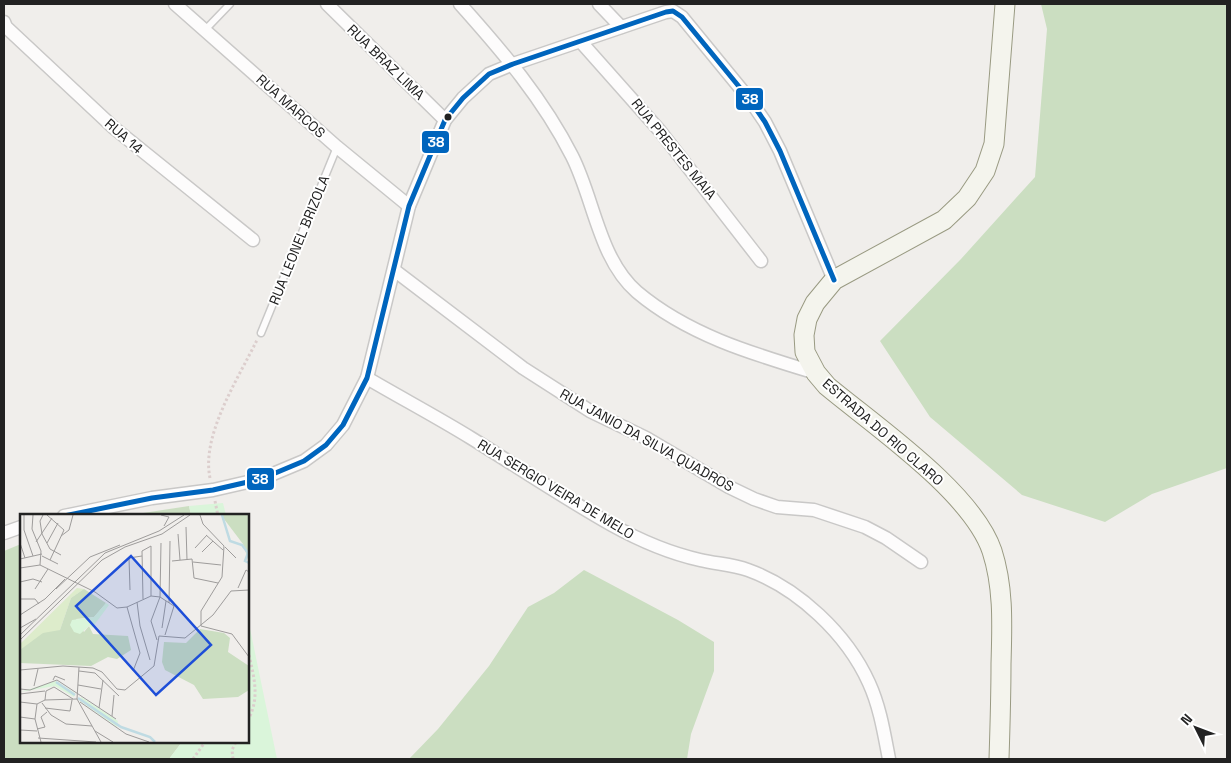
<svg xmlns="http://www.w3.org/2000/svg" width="1231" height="763" font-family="'Space Grotesk',sans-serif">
  <rect width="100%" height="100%" fill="#f0eeeb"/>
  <g fill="#cbdec1">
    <polygon points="1041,4 1227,4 1227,468 1152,494 1105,522 1022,495 930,417 880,341 961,259 1035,177 1047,29"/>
    <polygon points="189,506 191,515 130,515"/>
    <polygon points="21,544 21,742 182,742 169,759 4,759 4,551"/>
    <polygon points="584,570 678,620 714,642 714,671 691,734 687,759 409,759 438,729 489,666 528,607 554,593"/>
  </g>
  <g fill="#daf5da">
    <polygon points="223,503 226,515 191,515 189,506"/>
    <polygon points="248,619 277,759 169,759 182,742 248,742"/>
  </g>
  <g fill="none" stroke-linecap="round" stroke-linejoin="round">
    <g stroke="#c9c8c7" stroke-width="9">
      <g id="lane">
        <polyline points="205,30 230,4"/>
        <polyline points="261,333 337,147"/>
      </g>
    </g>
    <g stroke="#c9c8c7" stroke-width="15">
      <g id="street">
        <polyline points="175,4 337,147 409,206"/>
        <polyline points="327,4 445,120"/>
        <path d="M460 4C503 52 543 99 572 156 594 199 599 259 637 292 688 335 753 354 816 373"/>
        <polyline points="599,4 621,27"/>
        <polyline points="4,22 6,27 114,128 253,240"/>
        <polyline points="581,42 660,131 761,261"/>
        <polyline points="394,270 523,368 590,411 646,438 729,487 754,499 777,507 814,510 865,527 886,538 921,562"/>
        <path d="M367 378C401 398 437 417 471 438 518 467 564 498 612 525 639 540 669 553 700 560 716 564 732 564 748 570 798 588 847 634 869 683 880 707 884 733 889 759"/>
        <polyline points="64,516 152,498 213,490 261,479 304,461 326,445 343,425 367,378 409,206 445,120 463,98 489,74 513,64 666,12 673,11 682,17 750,100 765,122 780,151 834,280"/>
        <polyline points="4,533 21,527"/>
      </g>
    </g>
    <g stroke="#999a82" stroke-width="21">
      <path id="secondary" d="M999 759C1000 728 1001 696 1001 664 1002 626 1004 588 992 551 972 492 875 426 827 386L816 373 805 352 804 335 807 319 815 303 834 280 944 220 967 198 985 171 994 144 1005 4"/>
    </g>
    <g stroke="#dccecd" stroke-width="3" stroke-dasharray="2.5 2.5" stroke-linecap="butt">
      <path d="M210 478C201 435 238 379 257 340"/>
      <polyline points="215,501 218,516"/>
      <path d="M248 650C253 675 261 696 248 720"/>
      <polyline points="193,759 205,742"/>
      <polyline points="233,759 232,750 236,742"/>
    </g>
    <use href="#lane" stroke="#fdfcfc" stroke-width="6"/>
    <use href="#street" stroke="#fdfcfc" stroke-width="12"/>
    <use href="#secondary" stroke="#f4f4ed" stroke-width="19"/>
    <g stroke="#fff" stroke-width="9">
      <polyline id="bus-1" points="64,516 152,498 213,490 261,479 304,461 326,445 343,425 367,378 409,206 445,120 463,98 489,74 513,64 666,12 673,11 682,17 750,100 765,122 780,151 834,280"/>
    </g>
    <use href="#bus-1" stroke="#0065bd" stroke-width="5"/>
  </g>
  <circle fill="#222" stroke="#fff" stroke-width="2" cx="448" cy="117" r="4.5"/>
  <g text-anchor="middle" stroke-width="4" stroke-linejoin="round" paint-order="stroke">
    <g font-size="14" fill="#222" stroke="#fff">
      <text transform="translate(386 62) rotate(44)" y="5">RUA BRAZ LIMA</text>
      <text transform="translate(291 106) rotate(42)" y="5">RUA MARCOS</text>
      <text transform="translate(124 136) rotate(41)" y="5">RUA 14</text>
      <text transform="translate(674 149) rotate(51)" y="5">RUA PRESTES MAIA</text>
      <text transform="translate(299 240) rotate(-68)" y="5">RUA LEONEL BRIZOLA</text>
      <text transform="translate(883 432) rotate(41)" y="5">ESTRADA DO RIO CLARO</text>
      <text transform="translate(647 440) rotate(29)" y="5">RUA JANIO DA SILVA QUADROS</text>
      <text transform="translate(556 489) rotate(31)" y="5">RUA SERGIO VEIRA DE MELO</text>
    </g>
  </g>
  <g transform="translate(20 514)">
    <rect width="229" height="229" fill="#f0eeeb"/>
    <path d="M57 74 64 75 51 84 40 116 0 136V130Z" fill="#ddeccb"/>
    <path d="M201 1H229V48L223 30ZM64 75 86 89 74 103 56 105 64 118 69 112 73 120 108 122 111 136 97 145 88 143 71 152 0 149V136L23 119 40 116 51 84ZM180 115 204 119 210 124 208 138 229 152V176L218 183 183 185 174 171 145 156 142 148 144 128 166 129Z" fill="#cbdec1"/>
    <path d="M86 89 89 91 72 114 69 112 60 120 54 118 50 111 52 106 74 103ZM36 167 55 179 54 183 35 172 0 178ZM61 183 98 207 97 213 60 187Z" fill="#daf5da"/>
    <path fill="none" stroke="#bfdbe3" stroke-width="2.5" d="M202 1 210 27 222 31 228 39 225 47 229 49M36 168 55 181M58 184 101 213 130 223 135 228"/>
    <path fill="none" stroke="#9e9c9b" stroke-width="1" d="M4 1V16L13 42M13 1 12 15 21 37 20 51M23 1 20 7 22 20 30 35 41 41M27 1 44 16 30 46M141 1 149 3 144 12M180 1 183 10 204 32 202 63 181 97V112M166 13 167 46M158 20 160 46M186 21 203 36M41 22 49 16 53 1M16 28 32 4M0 29 5 44M27 29 38 9M205 33 216 44M175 34 187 21M182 38 193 27M22 42 38 50M0 45 22 40M152 47 172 45 174 64 198 69M173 48 201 51M20 51 75 78 97 94 107 93 131 82 140 83 154 92 145 121M0 54 20 51M0 68 13 65 22 68M218 74 226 56 229 58M15 75 28 55M36 75 70 43 100 31M110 76 109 44 122 42M0 85H15L19 90M123 85 122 37 131 32V82M117 88 120 112 130 146M149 89 150 27M107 93 120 139 113 157M0 101 25 85 45 65M181 112 212 120 229 143M0 114 16 105M142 114 146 87M0 121 85 39 139 17 164 1M0 126 82 46 105 33 142 20 170 1M137 126 131 107 140 83 141 29M59 153 57 185 81 228M0 156 43 152 73 154 82 158 97 175 105 176 134 152 139 122 165 124 193 101 211 77 229 76M59 157 75 159 99 182M33 166 35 162 45 166M58 171 81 175M14 172 18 155M0 175 10 176 37 166 96 205M0 180 25 177M25 186 26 177 34 173 53 185M0 188 17 190 25 186 57 185M60 188 106 220 129 228M22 189 31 201 46 210 72 212M17 190 15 205 21 228M25 194 50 197 52 186M79 194 83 166M92 202 94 181M0 203 15 205M17 215 25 213 21 203 27 198M0 216 17 217M75 217 93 228M18 224 76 228"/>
    <path fill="#1d4ed8" fill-opacity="0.15" stroke="#1d4ed8" stroke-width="2.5" d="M111 42 191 131 136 181 56 92Z"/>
    <rect width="229" height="229" fill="none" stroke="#222" stroke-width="2.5"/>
  </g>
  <g stroke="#fff" stroke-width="2">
    <rect x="735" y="87" width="29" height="24" rx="5" fill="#0065bd"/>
    <rect x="421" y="130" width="29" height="24" rx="5" fill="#0065bd"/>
    <rect x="246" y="467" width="29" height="24" rx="5" fill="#0065bd"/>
  </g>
  <g font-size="14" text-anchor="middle" font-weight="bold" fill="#fff">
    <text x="750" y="104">38</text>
    <text x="436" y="147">38</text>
    <text x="260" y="484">38</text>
  </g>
  <rect width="1231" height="763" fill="none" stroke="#222222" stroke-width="10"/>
  <g transform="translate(1196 728) rotate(312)" stroke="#ffffff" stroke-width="4" paint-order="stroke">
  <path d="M0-4L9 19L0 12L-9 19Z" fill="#222222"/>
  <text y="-8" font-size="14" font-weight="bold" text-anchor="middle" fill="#222222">N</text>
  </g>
</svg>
